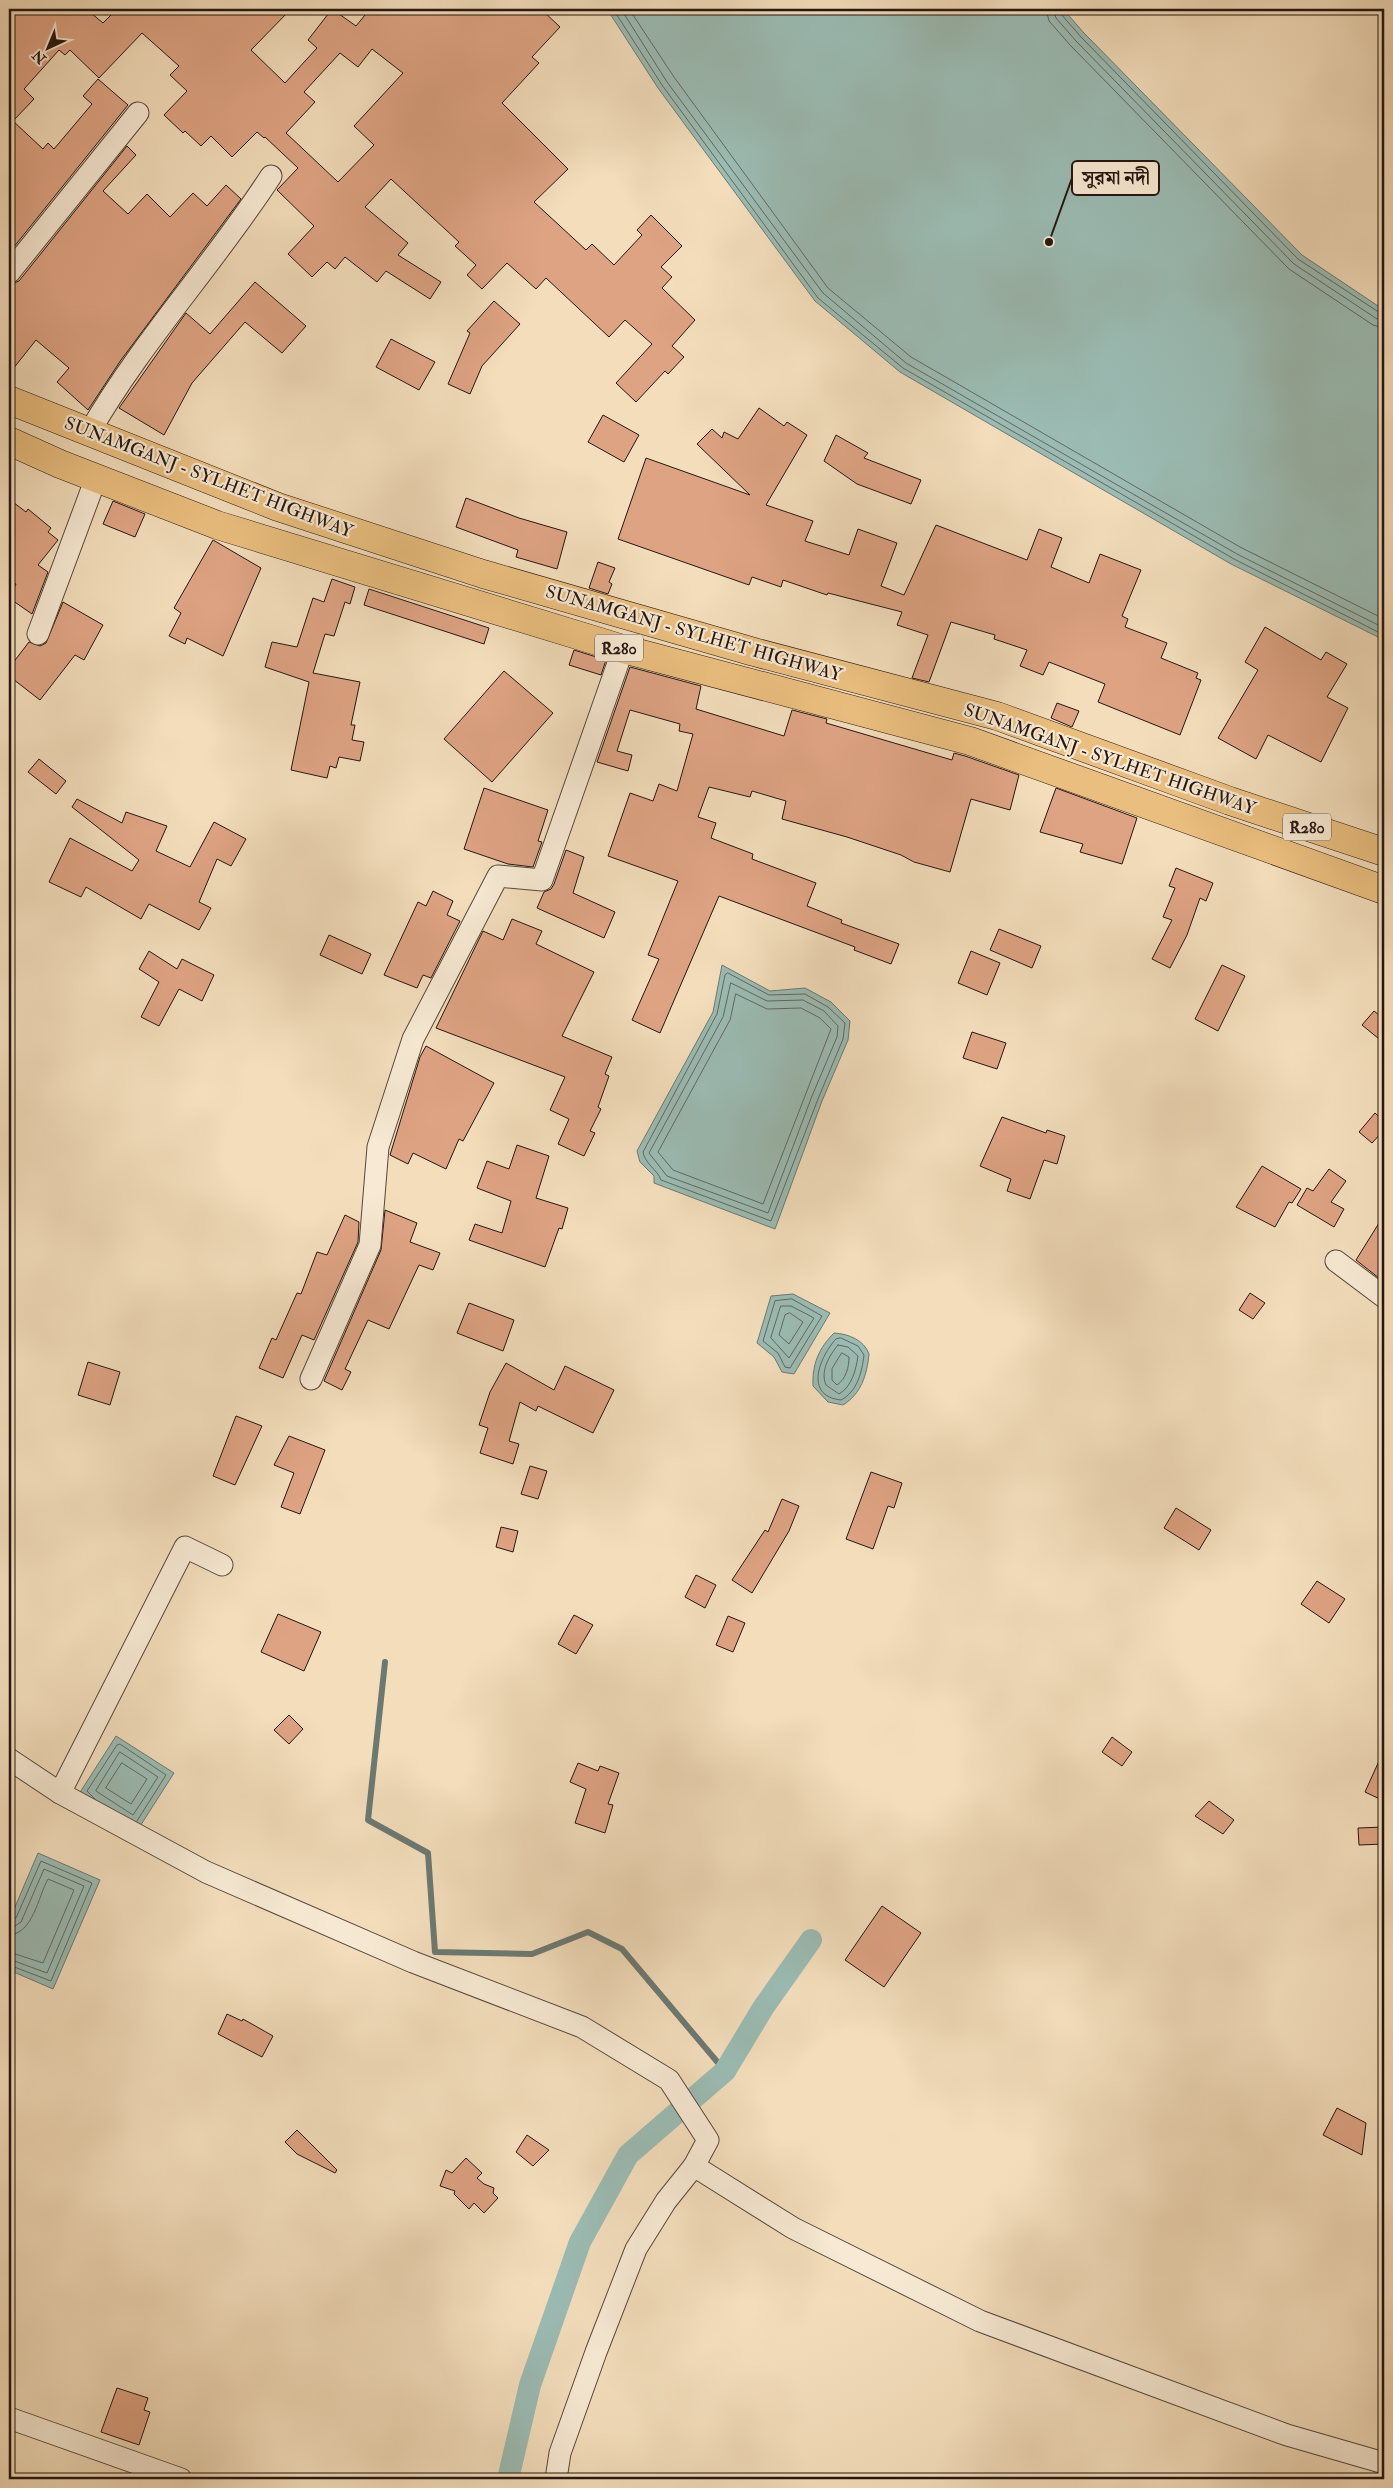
<svg xmlns="http://www.w3.org/2000/svg" width="1393" height="2488" font-family="'IM FELL Double Pica','Noto Serif Bengali',serif">
  <rect width="100%" height="100%" fill="#f3ddbb"/>
  <filter id="stains"><feTurbulence type="fractalNoise" baseFrequency=".004" numOctaves="4"/><feColorMatrix values="0 0 0 0 .2 0 0 0 0 .09 0 0 0 0 .02 0 0 0 .5 -.17"/></filter>
  <radialGradient id="worn" r=".72"><stop offset=".6" stop-color="#630" stop-opacity="0"/><stop offset="1" stop-color="#630" stop-opacity=".3"/></radialGradient>
  <g fill="#9bbbb3" stroke="#6c7972">
    <polygon points="607,9 1063,9 1084,33 1302,255 1384,310 1384,640 1231,564 900,372 815,301 658,88"/>
    <polygon points="722,965 770,991 805,988 831,1002 850,1021 848,1040 822,1101 775,1229 654,1183 654,1176 640,1162 637,1151 713,1012"/>
    <polygon points="793,1294 830,1313 794,1374 782,1372 774,1357 757,1343 771,1296"/>
    <path d="M834 1333C849 1334 864 1340 869 1354 867 1375 861 1394 843 1405L828 1402 813 1386C812 1364 819 1348 834 1333Z"/>
    <polygon points="116,1736 174,1773 137,1831 79,1794"/>
    <polygon points="38,1853 100,1880 53,1989 9,1970 9,1921"/>
  </g>
  <g fill="none" stroke-linecap="round" stroke-linejoin="round">
    <g stroke="#606862" stroke-width="1">
      <polyline points="613,9 662,85 818,298 903,368 1234,559 1384,635"/>
      <polyline points="621,9 667,82 823,293 906,363 1237,554 1384,628"/>
      <polyline points="629,9 674,77 828,288 911,357 1240,547 1384,619"/>
      <polyline points="1046,9 1049,21 1071,46 1289,269 1373,325 1384,328"/>
      <polyline points="1053,9 1056,18 1076,41 1294,264 1377,319 1384,320"/>
      <polyline points="1060,9 1061,14 1081,37 1298,259 1380,313 1384,314"/>
      <path d="M728 973 769 995 805 994 828 1007 845 1023 843 1039 818 1099 771 1221 661 1180C657 1169 645 1164 643 1152L717 1014 725 975Z"/>
      <polygon points="731,983 767,1001 803,1000 824,1011 838,1026 837,1037 812,1096 768,1213 667,1176 649,1153 723,1017"/>
      <polygon points="736,994 767,1009 801,1008 820,1018 831,1029 763,1204 673,1170 658,1152 730,1020"/>
      <polygon points="792,1299 822,1316 790,1368 785,1367 778,1353 763,1341 775,1301"/>
      <polygon points="781,1306 791,1306 814,1318 789,1358 771,1338"/>
      <polygon points="790,1313 803,1322 789,1344 779,1335 785,1315"/>
      <path d="M841 1338 858 1346 864 1355C862 1372 857 1392 841 1400 803 1396 820 1356 836 1339Z"/>
      <path d="M838 1345 848 1347 858 1356C856 1369 852 1387 839 1394L826 1385C820 1371 829 1356 838 1345Z"/>
      <path d="M842 1353 849 1357C849 1367 846 1379 837 1385L832 1380V1369Z"/>
      <polygon points="120,1752 158,1777 133,1815 96,1791"/>
      <polygon points="122,1763 147,1779 131,1804 106,1788"/>
      <polyline points="95,1799 87,1791 117,1745 120,1744 166,1775 137,1821"/>
      <polyline points="9,1921 16,1918 41,1861 92,1883 51,1981 9,1965"/>
      <polyline points="9,1927 15,1926 21,1922 44,1869 84,1886 47,1973 9,1959"/>
      <path d="M9 1935C33 1934 38 1897 48 1879L74 1890 43 1963 9 1952"/>
    </g>
    <polyline stroke="#6c7972" stroke-width="6" points="385,1662 368,1820 428,1853 435,1952 532,1954 588,1932 622,1949 725,2071"/>
    <polyline stroke="#9bbbb3" stroke-width="22" points="508,2479 530,2385 580,2242 628,2155 725,2071 763,2008 811,1940"/>
  </g>
  <g fill="#dea383" stroke="#251611" fill-rule="evenodd">
    <path d="M9 9H86L103 23 117 9H291L251 50 285 83 317 48 308 40 332 9 356 26 370 9H541L560 27 532 57 539 63 502 103 568 169 534 202 586 250 592 244 614 265 642 235 637 230 651 215 682 246 661 267 672 277 662 288 695 320 672 346 684 357 668 374 665 371 636 402 616 383 652 344 625 320 609 337 546 278 536 289 507 263 482 289 467 275 476 265 455 246 459 242 391 179 365 207 408 243 398 255 441 282 430 299 386 271 377 282 345 257 335 269 327 262 312 277 288 254 314 226 277 190 298 168 265 137 264 138 257 132 232 157 211 136 201 146 185 131 183 133 164 115 187 91 170 75 179 66 142 33 99 78 70 50 65 55 59 50 24 89 34 99 13 121 43 149 48 143 54 149 92 104 83 96 98 79 128 105 9 253ZM372 49 403 73 354 126 374 145 338 182 286 133 315 102 304 92 340 53 358 67Z"/>
    <polygon points="127,146 136,155 103,191 128,214 147,194 170,217 193,193 207,206 226,185 241,199 121,360 88,410 57,382 69,368 36,340 9,374 9,285 19,281"/>
    <polygon points="255,282 306,326 282,353 245,322 192,383 164,435 119,408 186,313 210,334"/>
    <polygon points="494,301 520,324 482,366 470,394 448,384 470,333 467,331"/>
    <polygon points="391,339 435,362 419,390 376,367"/>
    <polygon points="759,408 784,426 787,422 807,435 766,505 813,521 805,541 849,555 858,529 897,543 881,586 904,595 936,525 1027,560 1039,529 1062,538 1051,567 1089,583 1100,554 1141,570 1122,616 1128,619 1125,627 1167,643 1161,658 1198,673 1196,678 1201,680 1180,735 1098,702 1105,684 1049,662 1043,675 1020,666 1027,650 994,639 995,635 951,622 929,682 912,678 928,635 897,625 902,612 828,593 827,595 783,580 781,587 752,577 749,585 618,539 646,458 750,495 697,444 712,429 722,438 724,432 738,439"/>
    <polygon points="603,415 639,435 624,462 588,442"/>
    <polygon points="836,435 868,453 864,458 921,480 911,504 857,484 824,461"/>
    <polygon points="466,498 519,518 567,532 557,569 516,557 518,550 456,527"/>
    <polygon points="9,499 26,512 28,509 51,528 48,532 58,540 38,565 48,572 32,614 9,598 16,584 9,580"/>
    <polygon points="113,501 145,514 135,537 103,524"/>
    <polygon points="213,540 261,568 223,656 187,638 185,644 169,636 181,613 174,608"/>
    <polygon points="598,562 615,568 609,582 612,584 608,594 589,588"/>
    <polygon points="332,579 355,587 350,604 345,602 334,636 325,634 313,673 360,682 351,725 355,725 352,740 364,742 360,761 339,757 336,768 330,766 327,778 291,770 309,682 265,667 272,642 297,647 313,598 324,602"/>
    <polygon points="369,589 489,628 484,644 364,605"/>
    <polygon points="63,602 103,625 84,660 75,655 40,700 9,676 9,668 29,642 40,646 46,643"/>
    <polygon points="1265,627 1321,660 1326,652 1347,664 1327,697 1348,708 1321,762 1268,735 1256,759 1218,738 1258,670 1245,662"/>
    <polygon points="574,650 606,660 601,675 569,665"/>
    <polygon points="630,667 701,686 696,709 784,736 792,710 827,719 826,723 952,760 954,753 965,756 1019,775 1010,810 971,799 950,872 914,862 901,855 847,837 782,819 786,801 752,791 750,797 709,787 698,817 716,823 711,838 753,854 752,859 816,883 807,906 842,920 841,923 899,944 891,964 854,950 855,947 719,896 660,1033 632,1020 659,959 648,955 678,881 608,856 630,793 653,801 659,784 677,791 693,734 679,731 680,724 630,710 617,751 632,755 628,771 597,762"/>
    <polygon points="504,671 553,713 492,782 444,739"/>
    <polygon points="1057,703 1079,711 1072,727 1051,718"/>
    <polygon points="39,759 66,781 56,794 28,772"/>
    <polygon points="484,788 548,810 538,841 542,842 533,867 508,864 464,849"/>
    <polygon points="1056,788 1137,818 1122,864 1080,852 1083,844 1040,832"/>
    <polygon points="77,799 122,823 126,812 167,826 156,851 190,867 214,822 246,839 231,866 217,859 199,902 211,908 199,930 149,904 141,919 86,887 81,897 49,882 70,838 132,871 139,860 72,807"/>
    <polygon points="566,850 584,857 573,893 615,912 604,938 537,908 544,892 551,889 554,884"/>
    <polygon points="1176,868 1213,883 1206,901 1200,898 1187,935 1170,968 1152,959 1172,920 1163,917 1175,888 1169,886"/>
    <polygon points="433,891 453,901 447,915 460,921 431,978 423,975 417,988 384,975 418,902 426,906"/>
    <polygon points="512,919 542,931 536,944 594,972 562,1036 612,1057 605,1074 609,1076 598,1107 601,1109 590,1131 595,1133 584,1156 558,1144 569,1119 550,1110 565,1077 436,1028 483,931 503,940"/>
    <polygon points="999,929 1041,946 1032,968 990,950"/>
    <polygon points="329,935 371,954 362,974 320,955"/>
    <polygon points="149,951 177,969 182,959 214,975 202,1001 179,989 159,1026 141,1017 159,982 139,969"/>
    <polygon points="971,951 1000,963 987,995 958,983"/>
    <polygon points="1222,965 1245,976 1218,1031 1195,1019"/>
    <polygon points="1374,1011 1384,1019 1384,1043 1362,1025"/>
    <polygon points="972,1032 1006,1043 997,1069 963,1058"/>
    <polygon points="426,1046 494,1083 463,1141 459,1139 446,1169 413,1153 408,1164 390,1155 420,1057"/>
    <polygon points="1375,1113 1384,1121 1384,1130 1372,1143 1359,1132"/>
    <polygon points="1002,1117 1046,1133 1047,1130 1065,1136 1057,1164 1044,1160 1030,1199 1007,1191 1011,1179 980,1166"/>
    <polygon points="517,1145 549,1156 536,1198 568,1208 562,1229 559,1228 545,1267 469,1240 475,1224 502,1233 511,1201 477,1188 487,1161 509,1169"/>
    <polygon points="1262,1166 1301,1189 1292,1203 1289,1202 1275,1227 1236,1207"/>
    <polygon points="1329,1169 1346,1181 1331,1202 1344,1209 1334,1227 1297,1205 1307,1188 1313,1191"/>
    <polygon points="385,1210 417,1223 410,1242 440,1253 433,1270 419,1265 389,1329 368,1320 345,1369 351,1372 342,1390 324,1381 381,1250"/>
    <polygon points="345,1215 359,1222 358,1242 314,1340 302,1335 283,1378 259,1368 272,1338 276,1340 297,1293 301,1294 317,1252 327,1255"/>
    <polygon points="1384,1215 1384,1282 1356,1260"/>
    <polygon points="1250,1293 1265,1303 1253,1319 1239,1310"/>
    <polygon points="469,1303 514,1320 503,1351 457,1333"/>
    <polygon points="88,1362 120,1372 110,1405 78,1395"/>
    <polygon points="506,1363 554,1390 565,1366 614,1390 593,1433 538,1406 536,1411 520,1402 509,1441 519,1444 513,1464 480,1453 488,1428 479,1425 490,1392"/>
    <polygon points="236,1416 262,1426 235,1485 213,1476"/>
    <polygon points="289,1436 325,1450 300,1514 281,1507 294,1473 274,1465"/>
    <polygon points="530,1466 547,1471 538,1499 521,1494"/>
    <polygon points="871,1472 902,1483 894,1508 888,1506 873,1549 846,1539"/>
    <polygon points="782,1499 799,1506 789,1531 752,1593 732,1580 765,1530 768,1532"/>
    <polygon points="1176,1508 1211,1530 1199,1550 1164,1528"/>
    <polygon points="501,1527 518,1531 513,1552 496,1547"/>
    <polygon points="696,1575 716,1585 705,1608 685,1597"/>
    <polygon points="1317,1581 1345,1599 1329,1623 1301,1604"/>
    <polygon points="278,1614 321,1632 304,1671 261,1652"/>
    <polygon points="574,1615 593,1625 576,1654 558,1644"/>
    <polygon points="728,1616 745,1623 733,1652 716,1645"/>
    <polygon points="289,1715 303,1729 289,1744 274,1730"/>
    <polygon points="1112,1737 1132,1752 1122,1766 1102,1752"/>
    <polygon points="1384,1750 1384,1801 1365,1792"/>
    <polygon points="578,1763 598,1771 600,1766 619,1773 608,1804 613,1805 605,1833 575,1823 586,1789 570,1782"/>
    <polygon points="1209,1801 1234,1820 1223,1834 1195,1816"/>
    <polygon points="1384,1827 1384,1844 1359,1845 1358,1828"/>
    <polygon points="882,1906 921,1933 884,1987 845,1960"/>
    <polygon points="227,2014 242,2021 243,2019 273,2036 262,2057 218,2034"/>
    <polygon points="1337,2108 1366,2123 1362,2155 1323,2135"/>
    <polygon points="297,2130 337,2170 335,2173 297,2154 285,2142"/>
    <polygon points="527,2135 549,2150 533,2166 516,2152"/>
    <polygon points="466,2158 482,2173 477,2178 484,2184 494,2188 493,2193 498,2198 484,2213 474,2203 469,2209 454,2194 455,2191 440,2186 446,2170 452,2173"/>
    <polygon points="117,2388 148,2398 144,2410 150,2412 139,2445 101,2432"/>
  </g>
  <g fill="none" stroke-linecap="round" stroke-linejoin="round">
    <g stroke="#58483c" stroke-width="23">
      <g id="street">
        <polyline points="9,273 138,113"/>
        <path d="M89 433C141 342 214 264 271 176"/>
        <polyline points="38,634 96,478"/>
        <polyline points="1336,1261 1384,1297"/>
        <polyline points="311,1379 370,1245 378,1147 413,1039 498,876 542,880 623,649"/>
        <polyline points="222,1565 185,1547 60,1793 206,1872 413,1962 582,2027 669,2080 708,2140 694,2166"/>
        <polyline points="9,1759 60,1793"/>
        <polyline points="9,2418 181,2479"/>
        <polyline points="556,2479 560,2453 596,2352 636,2249 666,2201 694,2166 793,2228 980,2321 1287,2435 1384,2463"/>
      </g>
    </g>
    <g stroke="#251611" stroke-width="29">
      <g id="primary">
        <polyline points="9,400 278,507 483,574 754,652 997,716 1230,801 1384,852"/>
        <polyline points="9,441 60,464 217,525 623,649 970,741 1384,890"/>
      </g>
    </g>
    <use href="#street" stroke="#f7e9d3" stroke-width="21"/>
    <use href="#primary" stroke="#eabe7e" stroke-width="28"/>
  </g>
  <g text-anchor="middle" stroke-width="4.5" stroke-linejoin="round" paint-order="stroke">
    <g fill="#f7e9d3" stroke="#64554b" stroke-width="1">
      <rect x="595" y="634.5" width="48" height="27" rx="4"/>
      <rect x="1283" y="813.5" width="48" height="27" rx="4"/>
    </g>
    <g font-size="16" font-weight="bold" fill="#251611">
      <text x="619" y="654">R280</text>
      <text x="1307" y="833">R280</text>
    </g>
    <g font-size="18" fill="#251611" stroke="#f7e9d3">
      <text transform="translate(209 477) rotate(21)" y="6">SUNAMGANJ - SYLHET HIGHWAY</text>
      <text transform="translate(694 633) rotate(16)" y="6">SUNAMGANJ - SYLHET HIGHWAY</text>
      <text transform="translate(1110 759) rotate(19)" y="6">SUNAMGANJ - SYLHET HIGHWAY</text>
    </g>
  </g>
  <path fill="none" stroke="#251611" stroke-width="2" d="M1049 242L1072 178"/>
  <circle fill="#251611" stroke="#f7e9d3" stroke-width="2" cx="1049" cy="242" r="5"/>
  <rect fill="#f7e9d3" stroke="#251611" stroke-width="2" x="1072" y="161" width="87" height="34" rx="5"/>
  <g font-size="19" text-anchor="middle" font-weight="bold" fill="#251611">
    <text x="1116" y="184">সুরমা নদী</text>
  </g>
  <rect width="1393" height="2488" fill="none" stroke="#f3ddbb" stroke-width="30"/>
  <rect x="10" y="10" width="1373" height="2468" fill="none" stroke="#251611" stroke-width="2.5"/>
  <rect x="15" y="15" width="1363" height="2458" fill="none" stroke="#251611"/>
  <g transform="translate(48 48) rotate(224)" stroke="#f7e9d3" stroke-width="4" paint-order="stroke">
  <path d="M0-4L9 19L0 12L-9 19Z" fill="#251611"/>
  <text y="-8" font-size="14" font-weight="bold" text-anchor="middle" fill="#251611">N</text>
  </g>
  <rect width="100%" height="100%" filter="url(#stains)"/>
  <rect width="100%" height="100%" fill="url(#worn)"/>
</svg>
